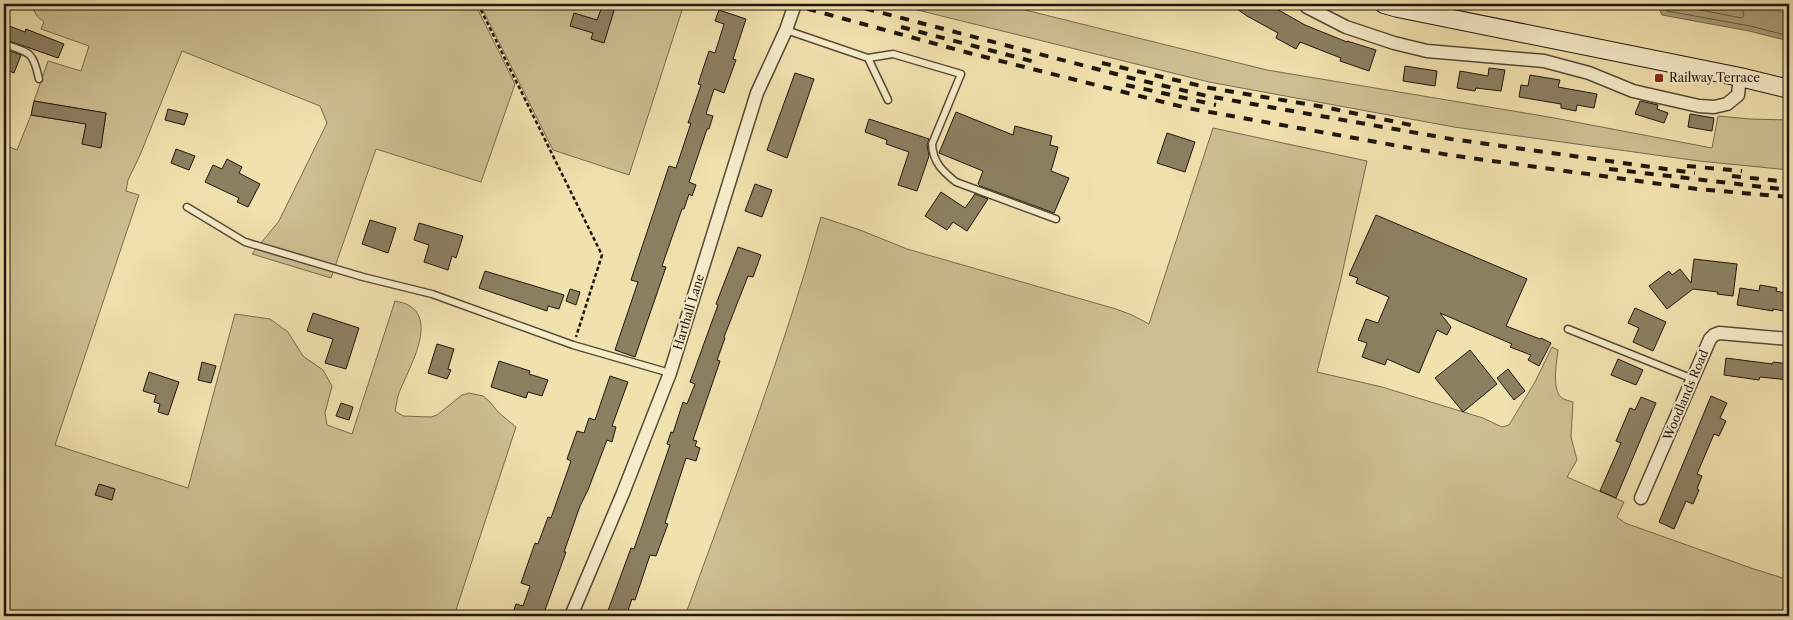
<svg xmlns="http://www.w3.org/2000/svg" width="1793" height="620" font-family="'Libre Caslon Text',serif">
  <rect width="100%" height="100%" fill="#f1e1ae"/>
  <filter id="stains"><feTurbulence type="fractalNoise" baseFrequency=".004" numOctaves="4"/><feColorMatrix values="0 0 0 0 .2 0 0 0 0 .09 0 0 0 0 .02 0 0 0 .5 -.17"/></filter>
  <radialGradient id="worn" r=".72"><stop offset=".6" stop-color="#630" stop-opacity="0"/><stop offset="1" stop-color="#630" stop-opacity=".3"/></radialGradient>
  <g fill="#cdbf93" stroke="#766b50">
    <path d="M35 4H475L515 84 481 182 376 149 331 278 252 254 279 221 327 123 320 106 182 51 140 155 128 180 126 191 139 195 55 445 188 488 235 314 270 319 288 332 303 356 323 370 332 386 325 413 327 425 352 434 395 301C399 302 406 303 410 306 438 324 405 374 398 396 397 401 396 406 395 411L403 416 431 417 437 415 462 395 469 393 483 396 490 402 498 412 516 427 454 616H4V145L17 150 31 115 104 127 106 113 34 101 48 61 81 71 89 46 41 29 44 22C37 16 32 13 35 4Z"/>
    <polygon points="480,4 684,4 629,175 553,150"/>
    <polygon points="893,4 1001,4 1267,70 1549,117 1712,148 1718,116 1750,119 1789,120 1789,170 1699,161 1454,127 1209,82"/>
    <path d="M1213 128 1367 161 1340 283 1317 372 1382 387 1483 418 1502 427 1509 425 1535 382 1552 347 1558 350C1557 361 1551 390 1562 398 1565 400 1570 401 1573 402L1571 437 1577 460 1567 477 1624 502 1617 517 1625 523 1754 569 1789 580V616H685C733 484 783 353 821 217L860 230 907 249 1116 309 1132 315 1149 324Z"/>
  </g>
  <polygon fill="#aa9c78" stroke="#72674e" points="1639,4 1743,4 1757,7 1771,8 1789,15 1789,41 1749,31 1662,15 1659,9 1640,5"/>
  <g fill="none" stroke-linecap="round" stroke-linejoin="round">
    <g stroke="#645a43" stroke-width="1">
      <polyline points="1658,4 1662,5 1667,11 1750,26 1789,36"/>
      <polyline points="1669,4 1742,18 1744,15 1740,4"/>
    </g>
  </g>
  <g fill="#8c8061" stroke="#1f170e">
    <polygon points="603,4 616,4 604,43 591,39 593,33 570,26 574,13 597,20"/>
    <polygon points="1230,4 1268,4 1305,25 1347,42 1347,41 1376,50 1369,71 1340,61 1341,58 1300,42 1296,49 1276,38 1278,33 1247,16"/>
    <polygon points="719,10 746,19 733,59 736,60 724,93 714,89 706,114 713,116 709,129 707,129 689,182 696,185 692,196 689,194 684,209 682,209 671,240 662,266 666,267 635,357 615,350 638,282 631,280 669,166 676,168 691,123 688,123 701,85 698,84 709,51 715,53 724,24 715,21"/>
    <polygon points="4,24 25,32 26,29 64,44 58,58 4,39"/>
    <polygon points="4,49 21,55 14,73 4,69"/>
    <polygon points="1405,66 1437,71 1435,86 1403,81"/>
    <polygon points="1489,68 1505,70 1501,91 1476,88 1475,91 1457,88 1460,71 1488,76"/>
    <polygon points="795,73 814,79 787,158 767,150"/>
    <polygon points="1530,75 1560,80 1558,87 1597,94 1594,108 1577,105 1576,111 1561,108 1561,104 1519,97 1521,85 1528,86"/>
    <polygon points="34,101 106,113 101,148 82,144 86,124 31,115"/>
    <polygon points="1640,101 1658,105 1657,109 1668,113 1664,123 1635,114"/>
    <polygon points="168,109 188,114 184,125 165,120"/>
    <polygon points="956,112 1013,135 1015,126 1052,136 1050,145 1058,147 1051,171 1069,178 1054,213 980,186 978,184 983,171 939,153"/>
    <polygon points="1690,114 1714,118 1712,131 1688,127"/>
    <polygon points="869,119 929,139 927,145 929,156 917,191 898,185 909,152 886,144 887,140 865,132"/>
    <polygon points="1167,133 1195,142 1185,172 1157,163"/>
    <polygon points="176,149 195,156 189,170 171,163"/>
    <polygon points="227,159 242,167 239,173 260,184 248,207 237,202 239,198 205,182 213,165 222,169"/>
    <polygon points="755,184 772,190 762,217 745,211"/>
    <polygon points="941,192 965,208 975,194 988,199 967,231 953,222 947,230 925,216"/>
    <polygon points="1376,215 1527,279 1506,326 1540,339 1541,338 1551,343 1539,366 1528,360 1531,355 1510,347 1512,344 1440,313 1451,327 1447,335 1437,330 1419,373 1387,359 1385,365 1362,357 1367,343 1358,340 1366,319 1378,323 1389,297 1356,283 1358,278 1349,275"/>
    <polygon points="370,220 396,228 388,253 362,244"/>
    <polygon points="419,223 463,236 456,258 452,256 448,270 424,262 429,245 414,240"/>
    <polygon points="738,247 761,255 753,277 748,276 724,337 725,338 717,360 720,361 693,440 697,441 695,446 700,448 696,461 686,458 665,523 668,524 656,556 650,555 635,600 632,599 626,616 606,616 631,548 634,549 670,445 667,444 671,432 673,433 683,402 687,404 695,384 690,382 718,305 716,304"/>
    <polygon points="1694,259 1737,264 1733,296 1717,294 1718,292 1693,289 1667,309 1649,286 1669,271 1672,275 1680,269 1691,283"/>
    <polygon points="485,271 564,295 559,309 548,306 547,311 479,288"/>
    <polygon points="1760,285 1777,288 1776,291 1789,294 1789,312 1773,309 1773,311 1737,305 1740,288 1759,291"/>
    <polygon points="570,289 580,292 576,305 566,301"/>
    <polygon points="1635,308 1666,322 1653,351 1633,342 1639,328 1628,323"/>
    <polygon points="313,313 359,328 346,369 325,363 333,339 307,331"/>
    <polygon points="437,344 454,349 448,369 451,370 447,379 428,373"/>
    <polygon points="1470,350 1497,384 1463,412 1435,378"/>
    <polygon points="1726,358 1772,364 1773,362 1789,364 1789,380 1760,377 1759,380 1724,375"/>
    <polygon points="1618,359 1643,370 1636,385 1611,375"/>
    <polygon points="499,361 530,371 529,374 548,380 542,396 528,392 526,398 491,387"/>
    <polygon points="202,362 216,366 211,383 198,380"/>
    <polygon points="1508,369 1525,391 1514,400 1497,378"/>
    <polygon points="149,372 179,382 168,415 158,412 160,404 154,402 156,395 143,391"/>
    <polygon points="610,376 628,382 612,426 616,427 612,442 607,440 588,490 580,506 564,552 566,552 544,613 548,614 547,616 512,616 516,604 523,606 530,586 521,583 535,543 538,544 548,517 551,518 571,461 567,459 577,431 584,433 589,418 595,420"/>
    <polygon points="1711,396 1727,403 1720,418 1726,421 1719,436 1714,434 1697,474 1702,476 1697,489 1699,490 1693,504 1686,501 1674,529 1659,522"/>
    <polygon points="1641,397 1656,403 1616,498 1600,491 1621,443 1616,441 1630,408 1635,410"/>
    <polygon points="341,403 353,407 349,420 336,416"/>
    <polygon points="99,484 115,489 112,500 95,495"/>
  </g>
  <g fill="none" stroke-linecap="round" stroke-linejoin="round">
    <g stroke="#544a36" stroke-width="9">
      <g id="lane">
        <polyline points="786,30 868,58 888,100"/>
        <path d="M4 44C30 53 33 51 39 79"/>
        <path d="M868 58 893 54 961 74 932 144C933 162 942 171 956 182L1056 219"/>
        <polyline points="187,207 245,242 363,277 432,294 573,345 670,373"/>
        <polyline points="1568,329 1693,379"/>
      </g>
    </g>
    <g stroke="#544a36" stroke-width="15">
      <g id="street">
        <polyline points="1304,4 1307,7 1346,27 1394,43 1427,51 1544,61 1589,73 1633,91 1699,106 1714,107 1727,104 1738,95 1740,77"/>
        <polyline points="1641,498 1710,339 1714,335 1719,333 1789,339"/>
        <polyline points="571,616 623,493 670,373 757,93 786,30 795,4"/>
      </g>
    </g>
    <g stroke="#1f170e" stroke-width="20">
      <polyline id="secondary" points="1384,4 1398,8 1740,77 1789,89"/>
    </g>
    <polyline stroke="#1f170e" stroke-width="2.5" stroke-dasharray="4 2.5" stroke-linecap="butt" points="478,4 602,255 576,337"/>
    <use href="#lane" stroke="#f6ecca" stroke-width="6"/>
    <use href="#street" stroke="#f6ecca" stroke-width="12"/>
    <use href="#secondary" stroke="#f6ecca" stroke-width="18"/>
    <g stroke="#1f170e" stroke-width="4" stroke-dasharray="9 9" stroke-linecap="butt">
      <polyline points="790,4 969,53 1187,108 1449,155 1697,189 1789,197"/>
      <polyline points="848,4 1135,79 1207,96 1451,139 1695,173"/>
      <polyline points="901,27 1039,63"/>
      <polyline points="1102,63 1210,88 1324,107 1411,125"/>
      <polyline points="1126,85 1216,105"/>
      <polyline points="1687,166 1742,171"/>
      <polyline points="1609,169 1789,190"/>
      <polyline points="1732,176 1789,182"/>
    </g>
  </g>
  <rect fill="#8f2418" stroke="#f6ecca" stroke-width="2" x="1654" y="73" width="10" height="10" rx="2.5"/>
  <g text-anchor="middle" stroke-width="4" stroke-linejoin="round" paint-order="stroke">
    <g font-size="12" fill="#1f170e" stroke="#f6ecca" text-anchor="start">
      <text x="1669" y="82">Railway Terrace</text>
    </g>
    <g font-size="12" fill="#1f170e" stroke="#f6ecca">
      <text transform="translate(689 312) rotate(-73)" y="4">Harthall Lane</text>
      <text transform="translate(1686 395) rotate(-67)" y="4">Woodlands Road</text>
    </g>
  </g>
  <rect width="1793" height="620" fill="none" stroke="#f1e1ae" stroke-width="20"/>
  <rect x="5" y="5" width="1783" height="610" fill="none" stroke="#1f170e" stroke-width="2.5"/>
  <rect x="10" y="10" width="1773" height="600" fill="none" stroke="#1f170e"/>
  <rect width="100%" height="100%" filter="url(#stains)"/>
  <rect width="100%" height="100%" fill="url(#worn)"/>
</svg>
